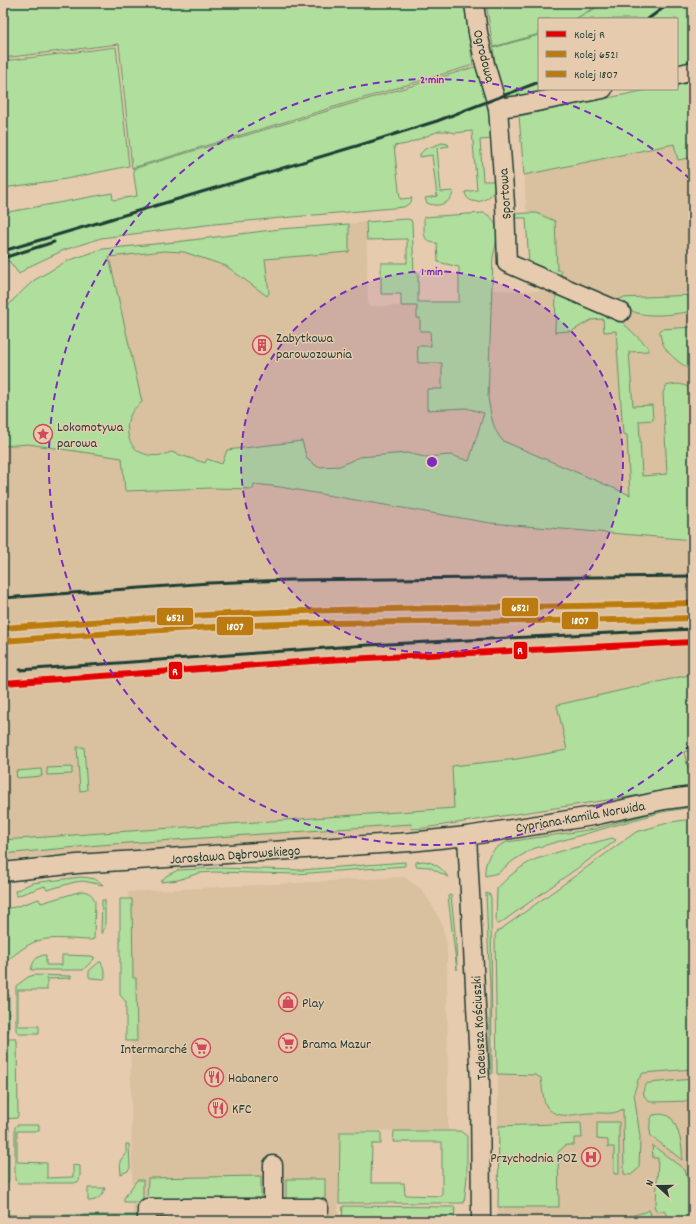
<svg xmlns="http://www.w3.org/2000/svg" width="696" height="1224" font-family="Dekko,sans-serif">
  <rect width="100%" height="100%" fill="#e6cbae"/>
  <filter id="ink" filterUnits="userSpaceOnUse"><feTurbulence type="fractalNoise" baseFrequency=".025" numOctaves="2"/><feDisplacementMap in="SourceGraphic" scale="8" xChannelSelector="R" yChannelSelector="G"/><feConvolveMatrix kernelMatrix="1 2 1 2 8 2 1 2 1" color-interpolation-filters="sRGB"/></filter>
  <g filter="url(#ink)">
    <g fill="#d9c09e">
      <polygon points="675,144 678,160 693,157 693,521 487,436 492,290 555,291 622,321 619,300 590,290 530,264 524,175"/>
      <polygon points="366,222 368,306 491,306 487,436 693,526 693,721 424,828 255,842 72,854 3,860 3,313 78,258 113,247"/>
      <polygon points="404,877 421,889 432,905 441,922 447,945 448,1130 339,1131 338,1221 133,1221 128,892"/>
      <polygon points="693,1055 693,1221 498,1221 498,1074"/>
    </g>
    <g fill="#b0de9d" stroke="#688e68">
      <polygon points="3,3 464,3 473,65 132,168 119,44 3,58"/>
      <polygon points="486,3 602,3 575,19 539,19 539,34 493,47"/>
      <polygon points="604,3 693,3 693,66 677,69 677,19 577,19"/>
      <path d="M539 35V89H577L507 98C498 91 495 61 493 48Z"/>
      <polygon points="116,47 129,166 66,179 3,188 3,61"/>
      <path d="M478 66 488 99 493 139 480 140 483 181H496C497 202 467 209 465 192L477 190 472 131 455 133 447 131H439L407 144 394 146 400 199 412 198 411 202 404 207 214 224 101 238 64 250 28 267 19 274 9 261 3 263V213L112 193 113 200 137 196 133 169Z"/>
      <polygon points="693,81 693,157 678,160 674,144 524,175 519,116 652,89 677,89 677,84"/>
      <path d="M442 143 448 144 449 146 437 148 441 192 453 191C452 204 437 208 427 203L425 198 437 196 432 155 420 157V154L425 149Z"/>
      <path d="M483 213C502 218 497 242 493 257L488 398C491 414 492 429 503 441L630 495 627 435 623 434 616 331 604 332 603 319 591 320 572 331 555 332 556 291 622 322 648 347V351L629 352 633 406 652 405 653 420 639 421 642 476 667 474 663 393 666 386C679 383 683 383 693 391V540L490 523 280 487 254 484 253 489 212 488 125 491 122 458 28 444 3 446V313L13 300 33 281 67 261 103 249 176 242 280 229 349 224V252L265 259 269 293 267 296 226 266 184 252 164 251 109 257 142 402C137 406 132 410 130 416 127 421 127 428 128 434 131 455 154 460 171 452L205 463 207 459 222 464 227 450 302 441 307 459 318 467 340 466 359 457 407 453 425 457 451 455 469 461 484 413 466 408 427 410V389H442V363H418L417 346H431L430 331H420V318H417V306H401V294H381V263H407V239L367 240 366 222 407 219 411 220 412 223 414 273H418V302H459V267L438 262 437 243C420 243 425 230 424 217Z"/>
      <polygon points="528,213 536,213 555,221 557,270 561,270 561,277 529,263 526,218 513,218 513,214"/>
      <path d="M693 295V311C676 314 646 319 630 310 627 308 623 304 620 302L621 298Z"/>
      <path d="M693 327V372C679 362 660 351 660 331L662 329Z"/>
      <polygon points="693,674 693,749 684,752 693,787 424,828 412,829 411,824 99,845 3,854 3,840 454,808 452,766 517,759 567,750 557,705"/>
      <polygon points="77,747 84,747 87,790 80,791"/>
      <polygon points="72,767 72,774 47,775 47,768"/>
      <polygon points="41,769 42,776 17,778 16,771"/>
      <path d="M693 805V807L662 812 532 849 514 860 498 873 485 876C484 859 492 848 507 842L594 829 663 810Z"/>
      <path d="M693 819V1069L643 1073 638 1080 634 1093 640 1137 639 1168 631 1175 624 1174 623 1109C611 1116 604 1112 591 1113 576 1113 558 1121 547 1107 543 1103 542 1084 541 1078L536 1075 497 1074 495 935 497 932 636 832 671 822Z"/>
      <path d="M612 838 616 840 614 842 499 924 496 923 497 889C504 880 522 865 534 860 557 851 587 845 612 838Z"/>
      <path d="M424 861C435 863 442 868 448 877L429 867 416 866V862Z"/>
      <polygon points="405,862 405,866 296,874 214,872 199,873 178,880 161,882 166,876 178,870 217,868 301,870"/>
      <path d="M81 877C91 878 96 878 103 885L83 881 75 882 47 890 45 886 16 896 15 891 32 883Z"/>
      <path d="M82 891C89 892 92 894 95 901L94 939 91 940C75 940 52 936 37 941 25 945 14 956 3 963V909L15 907 39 899 41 903Z"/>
      <polygon points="486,893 490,895 491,898 492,1074 490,1074 490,989"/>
      <polygon points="451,895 456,943 457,970 448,896"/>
      <polygon points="120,899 132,899 133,978 136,978 137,1041 126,1041 126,1002 120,995"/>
      <polygon points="102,900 105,900 105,927 102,934 101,933"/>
      <path d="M44 955H46V965H62V955L91 956 94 957V959L83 970H31C33 962 35 957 44 955Z"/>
      <polygon points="99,962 101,962 105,972 105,977 104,979 91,978 89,977 89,971"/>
      <polygon points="34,975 71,976 71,978 47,979 47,990 18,990 18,1026 39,1026 39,1034 19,1034 16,1030 16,986 28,977"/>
      <polygon points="7,994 9,995 9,1030 7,1034 3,1034 3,996"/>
      <polygon points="3,1039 16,1039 17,1041 18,1115 17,1118 3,1119"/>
      <path d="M693 1079 692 1101 654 1102H651L644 1096C643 1090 643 1085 649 1083Z"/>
      <path d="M661 1114C664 1115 668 1115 670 1117 678 1124 684 1150 682 1160L651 1136C649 1128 649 1122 653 1115Z"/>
      <polygon points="597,1122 619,1122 619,1174 614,1174 614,1147 608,1147 608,1140 597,1139"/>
      <polygon points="581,1123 582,1138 574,1138 574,1145 566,1145 558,1152 559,1207 498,1207 499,1126"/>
      <polygon points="3,1124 9,1126 9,1181 7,1183 3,1183"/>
      <polygon points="17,1125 39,1125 39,1131 17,1131 17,1162 47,1163 47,1178 73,1177 73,1165 80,1166 80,1176 79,1181 74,1183 18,1183 15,1180 15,1127"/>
      <polygon points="394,1131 460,1131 467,1136 467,1177 464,1203 339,1203 340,1132 381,1132 381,1144 372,1144 371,1183 404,1183 405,1195 442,1196 442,1142 393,1142"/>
      <polygon points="126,1144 129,1144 130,1168 128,1171 121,1174 120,1161 126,1153"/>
      <polygon points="652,1145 685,1170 693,1200 693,1221 669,1221 664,1210 657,1212 654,1206 656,1204 658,1158 653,1158"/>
      <polygon points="261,1176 261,1202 147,1202 148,1178"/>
      <rect x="286" y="1179" width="39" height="24"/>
      <polygon points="137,1180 143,1180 143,1202 124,1202 124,1198"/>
      <path d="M88 1188H105C102 1197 97 1201 88 1201Z"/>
      <polygon points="343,1206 455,1207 454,1221 342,1221"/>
      <path d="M649 1210 651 1215 648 1217 650 1220 649 1221H606V1217C621 1217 635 1217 649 1210Z"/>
      <rect x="3" y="1215" width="140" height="6"/>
      <polygon points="162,1215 261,1216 261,1221 161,1221"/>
    </g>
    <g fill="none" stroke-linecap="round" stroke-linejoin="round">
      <g stroke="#1f3d34" stroke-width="21">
        <g id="minor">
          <polyline points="474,3 478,33 485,64 498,108 505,204 507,263 621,312"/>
          <polyline points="677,75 693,71"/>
          <polyline points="498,108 521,105 603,89"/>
          <polyline points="467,836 480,1081 481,1221"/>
          <polyline points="3,872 77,864 410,842 467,836 593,816 664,800 693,796"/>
          <polyline points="147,1221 147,1208 319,1208 318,1221"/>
          <polyline points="273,1221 273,1165"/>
        </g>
      </g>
      <use href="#minor" stroke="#e6cbae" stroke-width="18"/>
      <g stroke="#1f3d34" stroke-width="3">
        <polyline points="648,19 670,3"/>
        <polyline points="3,251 360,145 437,121 539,82"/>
        <polyline points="3,258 54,242"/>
        <polyline points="3,598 209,583 289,580 693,576"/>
        <polyline points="20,670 368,645 693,629"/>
      </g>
      <g stroke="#e6cbae" stroke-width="9">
        <polyline id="rail-1" points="3,683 327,660 693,642"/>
      </g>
      <g stroke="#e6cbae" stroke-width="9">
        <path id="rail-2" d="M3 628C103 621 204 614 304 611 434 607 564 608 693 603"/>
      </g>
      <g stroke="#e6cbae" stroke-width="9">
        <path id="rail-3" d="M3 641C96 634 190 627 284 624 420 620 557 623 693 618"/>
      </g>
      <use href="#rail-1" stroke="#e50000" stroke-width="6"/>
      <use href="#rail-2" stroke="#bc7b10" stroke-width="6"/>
      <use href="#rail-3" stroke="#bc7b10" stroke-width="6"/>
    </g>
  </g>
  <circle cx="432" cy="462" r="191" fill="#7b2cbf" fill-opacity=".12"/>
  <g fill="none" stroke="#7b2cbf" stroke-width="2" stroke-dasharray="7 5">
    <circle cx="432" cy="462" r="191"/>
    <path d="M691 744A383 383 0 1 1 691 180"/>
  </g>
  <defs>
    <g id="building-ring" transform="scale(1)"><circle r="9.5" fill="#e6cbae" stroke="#d1495b" stroke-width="1.5"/><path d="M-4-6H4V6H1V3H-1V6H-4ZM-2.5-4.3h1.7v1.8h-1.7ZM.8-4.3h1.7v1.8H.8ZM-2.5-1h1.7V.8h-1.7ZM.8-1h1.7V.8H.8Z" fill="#d1495b"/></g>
    <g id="sight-ring" transform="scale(1)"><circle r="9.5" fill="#e6cbae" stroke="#d1495b" stroke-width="1.5"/><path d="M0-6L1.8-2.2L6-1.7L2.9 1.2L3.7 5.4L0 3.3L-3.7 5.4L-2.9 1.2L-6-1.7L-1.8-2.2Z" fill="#d1495b"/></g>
    <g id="shop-ring" transform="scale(1)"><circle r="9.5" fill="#e6cbae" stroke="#d1495b" stroke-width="1.5"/><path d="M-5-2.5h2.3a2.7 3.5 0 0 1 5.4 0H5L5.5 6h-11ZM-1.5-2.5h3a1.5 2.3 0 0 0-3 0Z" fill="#d1495b"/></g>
    <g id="supermarket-ring" transform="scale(1)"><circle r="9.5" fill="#e6cbae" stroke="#d1495b" stroke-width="1.5"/><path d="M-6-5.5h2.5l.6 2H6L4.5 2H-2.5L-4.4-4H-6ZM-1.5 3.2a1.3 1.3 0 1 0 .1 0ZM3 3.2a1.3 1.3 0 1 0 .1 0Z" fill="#d1495b"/></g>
    <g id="restaurant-ring" transform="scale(1)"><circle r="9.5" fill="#e6cbae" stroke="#d1495b" stroke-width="1.5"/><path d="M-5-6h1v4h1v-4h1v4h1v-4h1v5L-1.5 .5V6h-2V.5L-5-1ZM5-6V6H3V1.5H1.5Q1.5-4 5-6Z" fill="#d1495b"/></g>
    <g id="hospital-ring" transform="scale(1)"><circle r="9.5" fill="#e6cbae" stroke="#d1495b" stroke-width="1.5"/><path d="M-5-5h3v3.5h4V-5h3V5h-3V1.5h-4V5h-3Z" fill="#d1495b"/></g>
  </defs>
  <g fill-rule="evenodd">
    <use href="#building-ring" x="262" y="345"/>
    <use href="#sight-ring" x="43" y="434"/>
    <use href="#shop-ring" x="288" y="1002"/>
    <use href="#supermarket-ring" x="288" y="1043"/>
    <use href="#supermarket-ring" x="201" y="1048"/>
    <use href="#restaurant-ring" x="214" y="1077"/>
    <use href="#restaurant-ring" x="218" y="1108"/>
    <use href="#hospital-ring" x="591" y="1157"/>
  </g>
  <g text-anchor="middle" stroke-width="3" stroke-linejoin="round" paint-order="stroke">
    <g font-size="14" fill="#1f3d34" stroke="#e6cbae">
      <text transform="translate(485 56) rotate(76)" y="5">Ogrodowa</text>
      <text transform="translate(504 194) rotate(-94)" y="5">Sportowa</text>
      <text transform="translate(580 816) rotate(-10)" y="5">Cypriana Kamila Norwida</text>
      <text transform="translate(235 854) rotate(-4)" y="5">Jarosława Dąbrowskiego</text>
      <text transform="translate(478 1028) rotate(-93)" y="5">Tadeusza Kościuszki</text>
    </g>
    <g font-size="14" fill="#1f3d34" stroke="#e6cbae" text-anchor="start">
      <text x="276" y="342">Zabytkowa<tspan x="276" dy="16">parowozownia</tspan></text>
      <text x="57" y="431">Lokomotywa<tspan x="57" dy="16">parowa</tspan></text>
      <text x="302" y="1007">Play</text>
      <text x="302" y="1048">Brama Mazur</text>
      <text x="187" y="1053" text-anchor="end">Intermarché</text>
      <text x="228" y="1082">Habanero</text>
      <text x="232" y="1113">KFC</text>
      <text x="577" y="1162" text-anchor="end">Przychodnia POZ</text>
    </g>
  </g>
  <circle cx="432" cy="462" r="6" fill="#7b2cbf" stroke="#e6cbae" stroke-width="2"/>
  <g font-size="12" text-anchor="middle" font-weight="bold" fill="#7b2cbf" stroke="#e6cbae" stroke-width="3" stroke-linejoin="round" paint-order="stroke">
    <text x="432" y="83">2 min</text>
    <text x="432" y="275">1 min</text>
  </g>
  <g stroke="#e6cbae" stroke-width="1.5">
    <rect x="501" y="597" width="38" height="20" rx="4" fill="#bc7b10"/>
    <rect x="156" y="607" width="38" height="19" rx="4" fill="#bc7b10"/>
    <rect x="561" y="611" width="38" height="19" rx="4" fill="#bc7b10"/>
    <rect x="216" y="616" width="38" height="20" rx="4" fill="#bc7b10"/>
    <rect x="513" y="641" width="15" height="19" rx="4" fill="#e50000"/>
    <rect x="168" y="661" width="15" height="19" rx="4" fill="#e50000"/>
  </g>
  <g font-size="11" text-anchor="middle" font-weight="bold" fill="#fff">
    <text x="520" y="611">6521</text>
    <text x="175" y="621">6521</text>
    <text x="580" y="624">1807</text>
    <text x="235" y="630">1807</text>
    <text x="520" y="654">R</text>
    <text x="175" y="675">R</text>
  </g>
  <rect width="696" height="1224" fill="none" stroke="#e6cbae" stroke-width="16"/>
  <rect x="8" y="8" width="680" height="1208" fill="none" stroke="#1f3d34" stroke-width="1.5" filter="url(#ink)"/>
  <rect x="538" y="18" width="140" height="72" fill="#e6cbae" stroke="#96927d"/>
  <rect x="546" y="31" width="20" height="6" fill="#e50000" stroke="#96927d"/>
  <text x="574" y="38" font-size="12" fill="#1f3d34">Kolej R</text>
  <rect x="546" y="51" width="20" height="6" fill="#bc7b10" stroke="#96927d"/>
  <text x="574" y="58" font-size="12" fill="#1f3d34">Kolej 6521</text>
  <rect x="546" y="71" width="20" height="6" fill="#bc7b10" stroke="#96927d"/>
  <text x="574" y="78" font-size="12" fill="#1f3d34">Kolej 1807</text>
  <g transform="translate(658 1186) rotate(291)" stroke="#e6cbae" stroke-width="3" paint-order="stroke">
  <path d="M0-3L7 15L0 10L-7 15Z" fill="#1f3d34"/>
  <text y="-6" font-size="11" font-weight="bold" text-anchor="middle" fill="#1f3d34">N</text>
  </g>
</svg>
